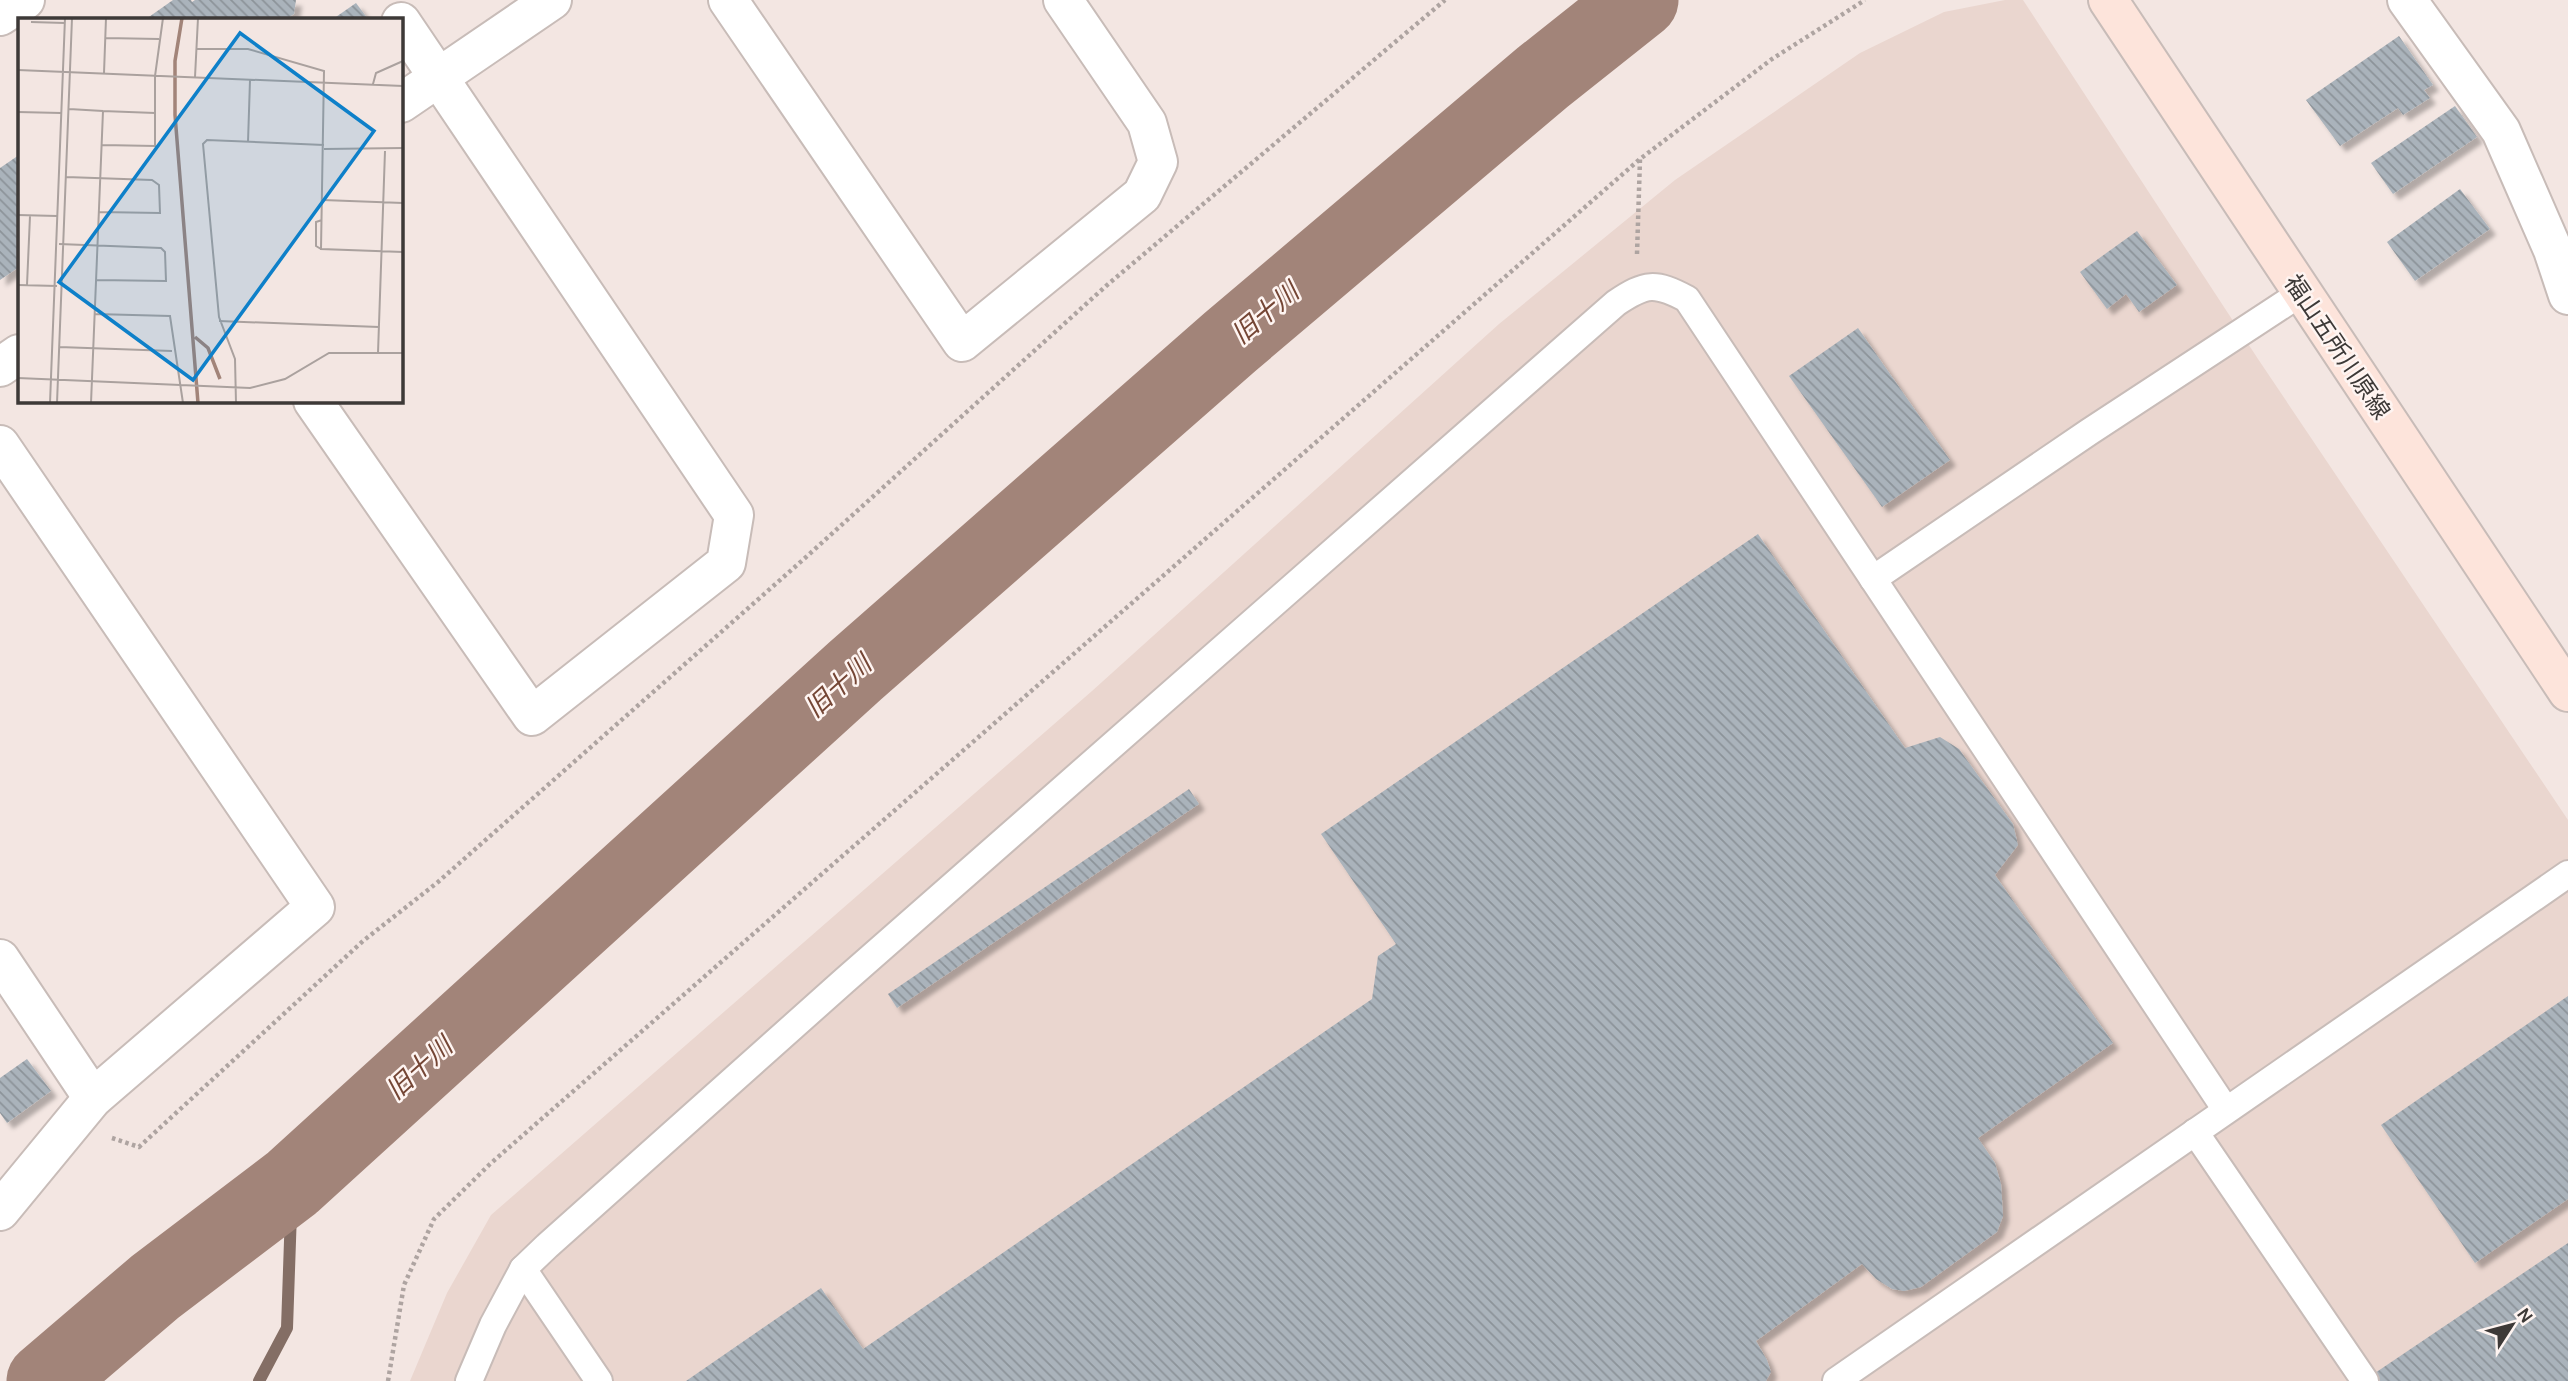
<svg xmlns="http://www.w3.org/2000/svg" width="2568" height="1381" font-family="Karla,'Noto Sans JP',sans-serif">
  <defs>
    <pattern id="building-back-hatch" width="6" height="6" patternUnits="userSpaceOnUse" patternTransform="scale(1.75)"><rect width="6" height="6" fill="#aab3bb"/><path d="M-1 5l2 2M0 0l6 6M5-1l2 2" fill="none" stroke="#8c9399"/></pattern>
    <filter id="shadow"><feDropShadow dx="6" dy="6" stdDeviation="2" flood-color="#0004"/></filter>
  </defs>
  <rect width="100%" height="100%" fill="#f3e6e2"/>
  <polygon fill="#ead6cf" points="2005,0 2023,0 2258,359 2568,820 2568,1381 410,1381 447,1293 491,1215 1092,691 1499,324 1675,180 1860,53 1944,12"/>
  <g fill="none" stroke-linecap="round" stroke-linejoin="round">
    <polyline stroke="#846e65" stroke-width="12" points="259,1381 287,1328 292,1183"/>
    <polyline stroke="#a28479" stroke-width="77" points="45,1381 155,1287 292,1183 855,671 1230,342 1543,77 1640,0"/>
  </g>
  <g fill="url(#building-back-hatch)" filter="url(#shadow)">
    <polygon points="173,0 191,0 192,2 195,0 296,0 294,14 286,19 146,19"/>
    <polygon points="356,3 368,19 333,19"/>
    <polygon points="2399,36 2433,85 2424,90 2430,98 2403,115 2398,108 2340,146 2306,100"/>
    <polygon points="2455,106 2477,137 2393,194 2371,163"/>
    <polygon points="19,155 19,267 0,280 0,168"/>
    <polygon points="2460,189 2490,229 2415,281 2387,242"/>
    <polygon points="2137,231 2177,285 2139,312 2126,294 2107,309 2080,272"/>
    <polygon points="1858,328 1950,460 1882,507 1789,376"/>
    <polygon points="1758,534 1905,748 1940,737 1959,749 2013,824 2018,845 1995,875 2113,1043 1978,1138 1995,1163 2001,1184 2003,1216 1997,1232 1921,1287 1904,1291 1892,1289 1876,1279 1862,1264 1756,1341 1767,1360 1771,1372 1766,1381 686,1381 821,1288 863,1349 1372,999 1378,956 1396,944 1321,834"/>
    <polygon points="1189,789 1199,804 897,1008 888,994"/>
    <polygon points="2568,996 2568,1199 2475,1263 2381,1125"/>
    <polygon points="27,1059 51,1091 7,1123 0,1113 0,1078"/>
    <polygon points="2568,1243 2568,1381 2380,1381 2375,1373"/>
  </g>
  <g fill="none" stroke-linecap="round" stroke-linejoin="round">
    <g stroke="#c8bcb8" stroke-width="30">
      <g id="service">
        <polyline points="1873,579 2089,432 2301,293"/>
        <polyline points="2195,1132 2365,1381"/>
        <polyline points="523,1269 599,1381"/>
        <path d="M469 1381 493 1325 523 1269 547 1246 844 981 1616 303C1646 283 1655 282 1687 299L2226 1110"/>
        <polyline points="1836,1381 2568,874"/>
      </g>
    </g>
    <g stroke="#c8bcb8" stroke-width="42">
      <g id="minor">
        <polyline points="728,0 962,342 1142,195 1158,162 1147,123 1063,0"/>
        <polyline points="2407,0 2501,131 2553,250 2568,295"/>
        <polyline points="401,103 552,0"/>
        <polyline points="0,367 19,354"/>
        <polyline points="313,401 532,716 726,563 734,515 401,22"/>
        <polyline points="0,445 315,907 93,1098 0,1211"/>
        <polyline points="0,959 93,1098"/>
      </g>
    </g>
    <g stroke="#c8bcb8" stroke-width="42">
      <polyline id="tertiary" points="0,16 25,0"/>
    </g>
    <g stroke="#c8bcb8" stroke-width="42">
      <polyline id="secondary" points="2108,0 2568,692"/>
    </g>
    <g stroke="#aea4a1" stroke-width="4.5" stroke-dasharray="3.5 3.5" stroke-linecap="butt">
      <polyline points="1637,254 1640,159"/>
      <polyline points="112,1138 139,1147 363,941 438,882 805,558 1106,286 1445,0"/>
      <polyline points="388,1381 404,1285 434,1219 490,1164 1640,159 1772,59 1865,0"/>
    </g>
    <use href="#service" stroke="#fff" stroke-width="26"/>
    <use href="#minor" stroke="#fff" stroke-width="38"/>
    <use href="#tertiary" stroke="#fff" stroke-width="38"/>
    <use href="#secondary" stroke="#fde4db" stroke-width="38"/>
  </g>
  <g text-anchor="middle" stroke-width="5" stroke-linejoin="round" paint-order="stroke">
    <g font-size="24" fill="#3d3937" stroke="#fef4f1">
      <text transform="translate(2337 347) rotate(56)" y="8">福山五所川原線</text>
    </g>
    <g font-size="26" font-style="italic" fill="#744534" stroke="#fef4f1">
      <text transform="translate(1265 313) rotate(-40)" y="9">旧十川</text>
      <text transform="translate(838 686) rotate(-42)" y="9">旧十川</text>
      <text transform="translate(419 1068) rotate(-42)" y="9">旧十川</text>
    </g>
  </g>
  <g transform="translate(18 18)">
    <rect width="385" height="385" fill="#f3e6e2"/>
    <path fill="none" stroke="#a28479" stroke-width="3.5" d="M164 0 157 43V97L180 385M177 319 190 330 202 361"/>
    <path fill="none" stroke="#aaa19e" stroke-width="2" d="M13 4 47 5M87 20 141 21M178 31H230L306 53 303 231 385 234M0 52 385 68M86 55 88 0M177 59 180 0M355 66 358 55 385 43M51 91 85 93M0 94 43 95M230 124 232 62M84 127 137 128V58L145 0M306 131 385 130M48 159 134 162 141 167 142 195 81 194M305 182 385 185M0 197 39 198M41 226 143 230 147 234 148 263 79 262M303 231 298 228V204L304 202M0 267 39 268M9 267 12 198M77 296 152 298 165 385M201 303 361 309M41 329 154 333M360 335 367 133M0 360 232 370 267 361 311 335H385M32 385 47 0M39 385 54 0M73 385 85 93 137 95M218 385 217 341 201 299 185 126 189 122 306 127"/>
    <path fill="#0e80c9" fill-opacity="0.15" stroke="#0e80c9" stroke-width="3.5" d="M222 15 356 113 175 362 41 264Z"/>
    <rect width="385" height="385" fill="none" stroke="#3d3937" stroke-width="3.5"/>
  </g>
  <g transform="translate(2512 1325) rotate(54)" stroke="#fef4f1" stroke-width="5" paint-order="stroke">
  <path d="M0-5L12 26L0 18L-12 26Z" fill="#3d3937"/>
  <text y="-10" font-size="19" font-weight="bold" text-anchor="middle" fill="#3d3937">N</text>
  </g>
</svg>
